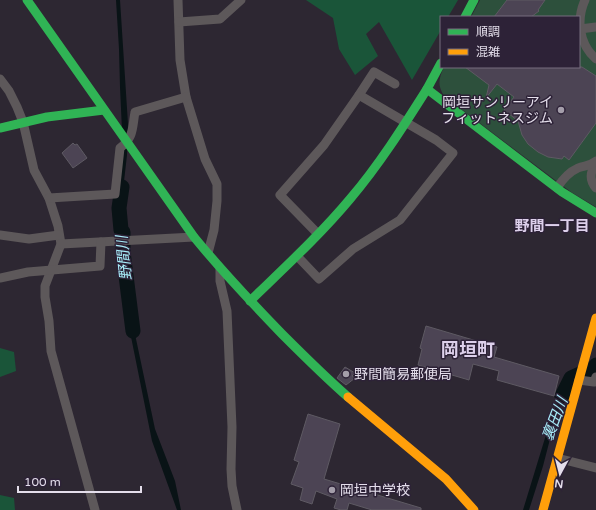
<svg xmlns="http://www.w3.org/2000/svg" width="596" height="510" font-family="'Varela Round','Noto Sans JP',sans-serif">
  <rect width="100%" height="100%" fill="#2d2732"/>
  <path fill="#2d503c" d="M480 0H596V207L571 192 444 96C437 85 439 78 444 67H579V17H471Z"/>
  <g fill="#1a5539">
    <polygon points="306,0 458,0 448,17 441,17 441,30 412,80 379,22 366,34 378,56 355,75 339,49 333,18"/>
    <polygon points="0,348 14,352 16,371 0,377"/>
    <polygon points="0,495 14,498 15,510 0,510"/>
  </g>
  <g fill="#091316">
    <polygon points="116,0 120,0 128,124 127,155 122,199 122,215 125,247 125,273 128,301 155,429 175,481 181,510 177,510 152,441 123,297 119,217 119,190 123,152 120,87 119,49"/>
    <polygon points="596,359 596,368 571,384 556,416 543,466 529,510 523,510 549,425 563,386 567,380 587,371 593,365"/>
  </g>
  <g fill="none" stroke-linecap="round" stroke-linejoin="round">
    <g stroke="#091316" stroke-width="15">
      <polyline points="122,187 119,208 121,230 123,232 123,252 133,331"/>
      <polyline points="562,396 571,378 595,367 596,365"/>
    </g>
  </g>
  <g fill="#4c4454" stroke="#5e5a63">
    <polygon points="507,0 545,0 538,10 539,11 531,17 494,17"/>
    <polygon points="465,67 582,67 596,76 596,123 569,160 564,156 562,159 548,157 538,152 528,144 522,135 518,121 504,110 514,97 497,84 486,98 489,85"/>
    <polygon points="73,143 75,145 77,144 87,158 73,168 62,153"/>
    <polygon points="426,326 497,347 494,357 559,376 554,396 497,380 499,371 473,364 469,380 418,365 422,349 420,348"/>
    <polygon points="345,367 355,373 352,376 355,378 346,385 337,378"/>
    <polygon points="308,414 340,424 324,479 421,508 421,510 372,510 349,503 347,510 341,510 334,508 337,499 316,491 312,504 300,500 303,488 291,484 299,462 294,460"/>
  </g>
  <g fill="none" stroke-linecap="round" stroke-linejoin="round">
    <g stroke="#5d585a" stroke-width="9">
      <polyline points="178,0 180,60 186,97 205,159 217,184 217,201 214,230 208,253"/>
      <path d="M585 0C576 20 579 44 596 59"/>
      <polyline points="179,22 220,19 241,0"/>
      <polyline points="580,29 596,27"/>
      <polyline points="0,79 9,91 17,107 23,122 34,170 49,198 58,226 61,244 45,286 45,297 49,321 51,351 95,510"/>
      <path d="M596 163C590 172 589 180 596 188"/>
      <path d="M557 188C562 180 569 172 578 168 585 165 588 167 596 161"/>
      <path d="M49 198 115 194 120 148C134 137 132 129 135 112L186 97"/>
      <polyline points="318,234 280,195 324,145 359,95 374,72 395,84"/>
      <polyline points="0,235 29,239 59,235"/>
      <polyline points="61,244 194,237"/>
      <polyline points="297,256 319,279 353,249 400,220 453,153 436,140 359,95"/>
      <polyline points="220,269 220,281 227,311 232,427 231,469 232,486 237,510"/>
      <polyline points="0,278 28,272 100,266 101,242"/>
      <polyline points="579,380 594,382 596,377"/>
      <polyline points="557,458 596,468"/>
    </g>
    <g stroke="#30b455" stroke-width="9">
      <path d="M27 0 194 237C222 271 252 303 282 334 304 356 325 377 348 397"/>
      <polyline points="465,17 474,0"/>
      <polyline points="441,63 427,89 562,192 596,213"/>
      <polyline points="0,128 47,117 104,110"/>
      <path d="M250 301C284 268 320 235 350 199 379 165 403 127 427 89"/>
    </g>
    <g stroke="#ff9f0a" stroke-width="9">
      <polyline points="348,397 446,479 474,510"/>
      <polyline points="543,510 596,318"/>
    </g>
  </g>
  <g fill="#a49eaa" stroke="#2d2237" stroke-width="1.5">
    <circle cx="561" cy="110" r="4"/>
    <circle cx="346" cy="374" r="4"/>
    <circle cx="332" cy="490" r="4"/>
  </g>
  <g text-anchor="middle" stroke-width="3" stroke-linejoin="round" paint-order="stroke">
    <g font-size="14" fill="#e4deeb" stroke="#2d2237" text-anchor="start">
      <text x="553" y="107" text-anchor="end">岡垣サンリーアイ<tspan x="553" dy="16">フィットネスジム</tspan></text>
      <text x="354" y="379">野間簡易郵便局</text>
      <text x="340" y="495">岡垣中学校</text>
    </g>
    <g font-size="15" font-weight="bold" fill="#ddd0eb" stroke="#2d2237">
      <text x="552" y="231">野間一丁目</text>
    </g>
    <g font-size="15" font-style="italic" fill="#a8eefa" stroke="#2d2237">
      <text transform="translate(124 258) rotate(-96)" y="5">野間川</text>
      <text transform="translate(555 419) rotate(-69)" y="5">裏田川</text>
    </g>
    <g font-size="18" font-weight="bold" fill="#ddd0eb" stroke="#2d2237">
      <text x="468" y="356">岡垣町</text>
    </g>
  </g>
  <rect x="440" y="16" width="140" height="52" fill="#2d2237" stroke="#766d7f"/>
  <rect x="448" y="29" width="20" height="6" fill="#30b455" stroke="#766d7f"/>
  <text x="476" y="36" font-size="12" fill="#e4deeb">順調</text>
  <rect x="448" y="49" width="20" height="6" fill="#ff9f0a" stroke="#766d7f"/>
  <text x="476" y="56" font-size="12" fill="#e4deeb">混雑</text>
  <g transform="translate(560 474) rotate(187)" stroke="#2d2237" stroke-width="3" paint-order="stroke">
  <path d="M0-3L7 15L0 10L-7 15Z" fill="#e4deeb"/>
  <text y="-6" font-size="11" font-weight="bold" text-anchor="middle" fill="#e4deeb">N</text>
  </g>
  <path d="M18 486v6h123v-6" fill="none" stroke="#e4deeb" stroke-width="2"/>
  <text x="24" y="486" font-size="12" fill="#e4deeb" stroke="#2d2237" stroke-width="3" paint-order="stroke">100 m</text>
</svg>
